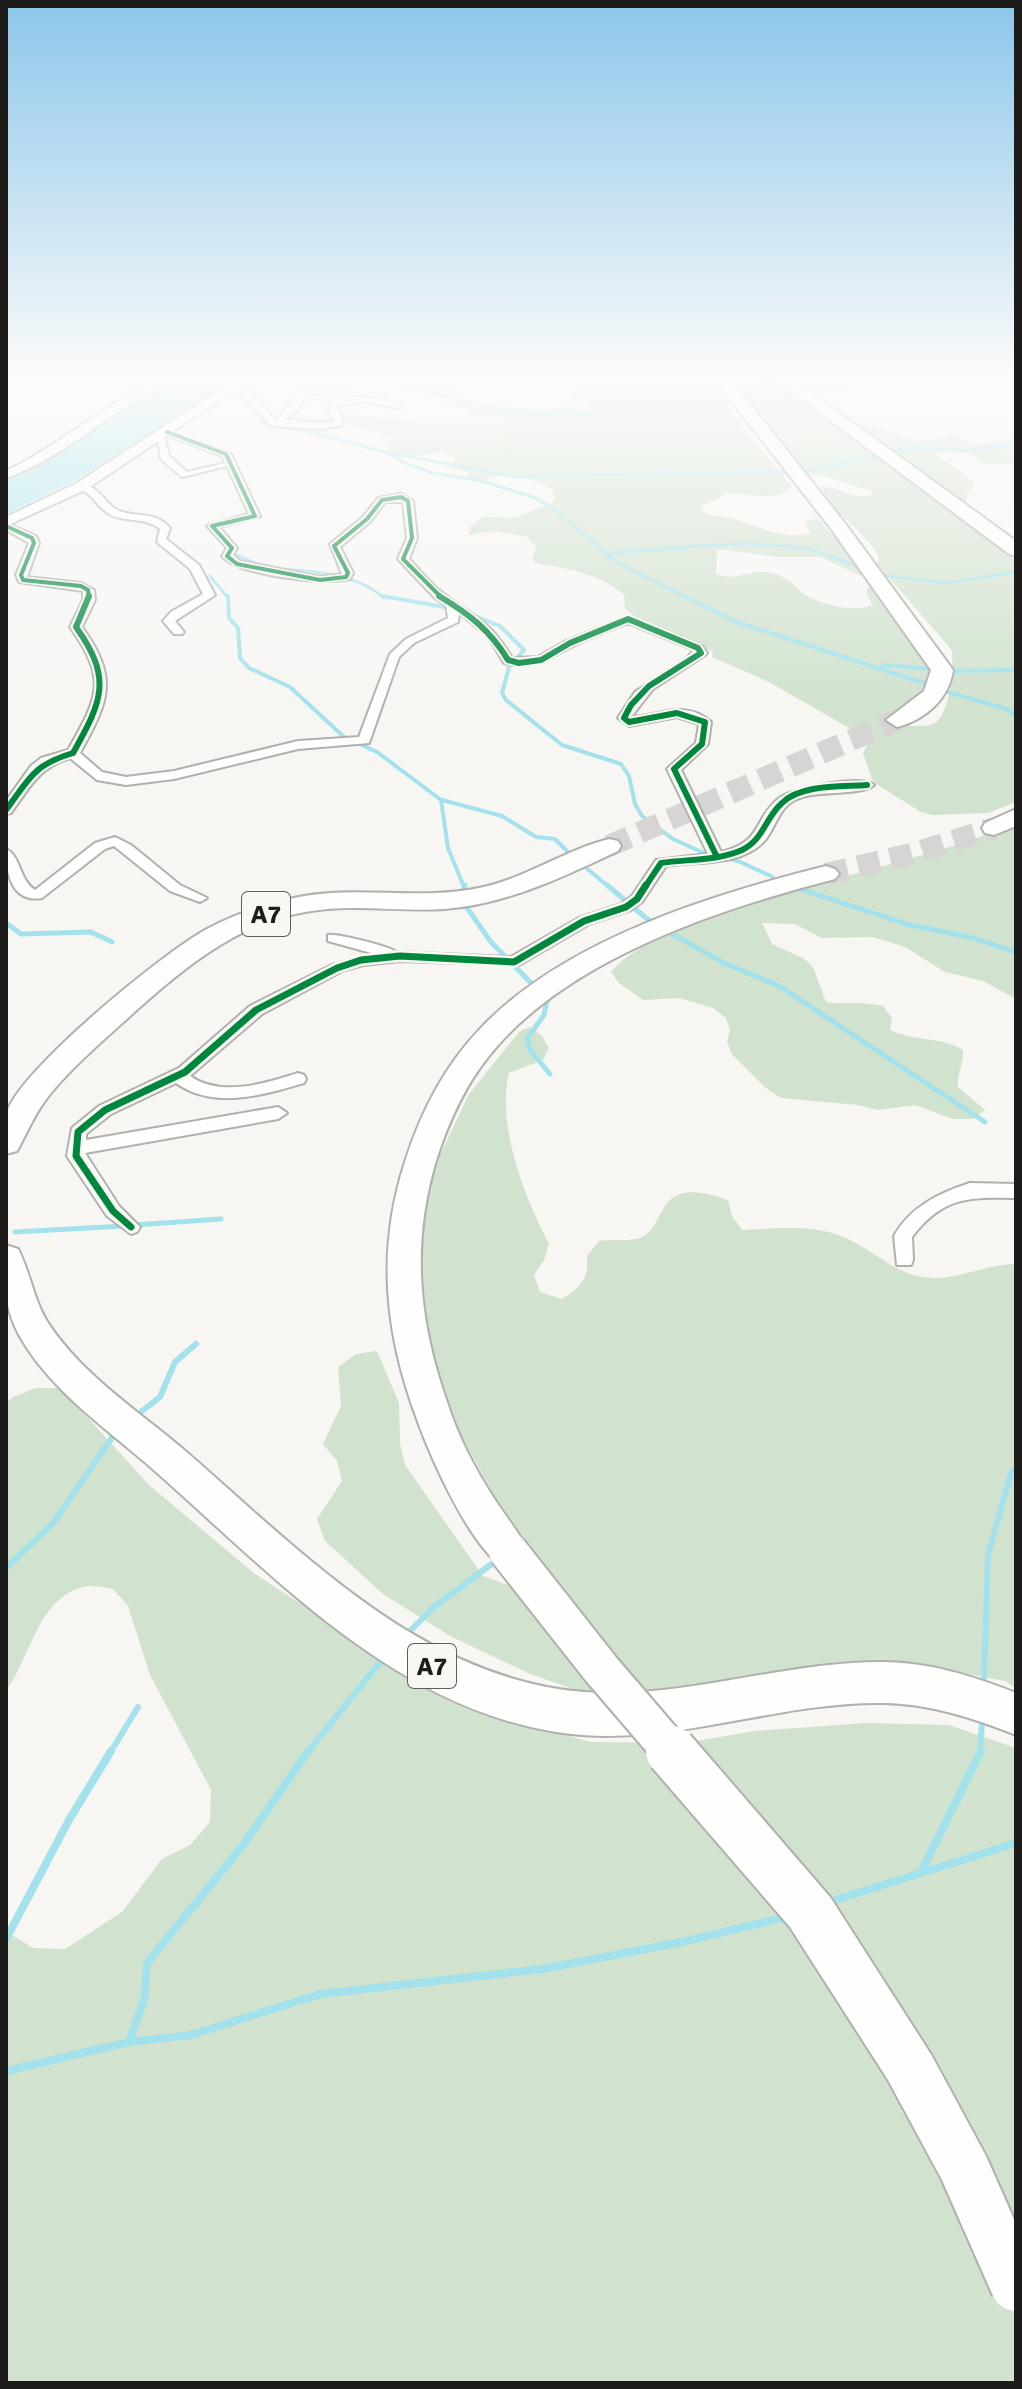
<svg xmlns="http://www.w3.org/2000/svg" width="1022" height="2389" font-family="Signika,sans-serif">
  <rect width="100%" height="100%" fill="#f7f6f3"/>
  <polygon fill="#ebe8e1" points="256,375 327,375 283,388 241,387"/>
  <g fill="#d1e2ce">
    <path d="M584 375H712L728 408 792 487C774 505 746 491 724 493L721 498 701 506 703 512C716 518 728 516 741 521 763 528 787 542 811 532L805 525 807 521 818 518 865 574 861 576 821 557H776L725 550H717L716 574C737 583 754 566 776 574 793 581 794 586 806 595 821 605 856 613 872 605L866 592 869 585 874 584 931 665C929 693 912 707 888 718L903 727C913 724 926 729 935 723 950 714 955 665 951 649L877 564 879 556C864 531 836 516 822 489V486C840 488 854 500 872 495L871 491 823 476 807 474 783 449 730 375H825L849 388 843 393 831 389 803 393 839 423C882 420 909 452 952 435L972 444 1016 439V464L980 463 970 454 946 452 936 455C944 460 970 477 975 484L967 493 966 503H944L1016 561V802L988 813 932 815 921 812 873 782 863 753 870 740 769 682 712 657 713 652 634 616 625 608 624 595C601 574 565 568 535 563L532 560 536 548 528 537 494 531 468 535 470 527 482 517 515 518 551 503 555 500 553 490C536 480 515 472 495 477 484 480 481 483 469 479V472L449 468 456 459C436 442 413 465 383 454L388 448 383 446 392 437 350 424 339 414 433 424H504L506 421 502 416 474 415 465 408 436 400 540 411 568 407 591 412 593 410 589 404 570 396 571 391 584 382Z"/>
    <path d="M1016 824V999L983 981 945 972 905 947 873 937 822 938 795 924 762 923 772 944C817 966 808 953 826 1002 846 1005 863 1001 883 1006L892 1018 890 1030C915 1042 940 1036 963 1050 964 1064 957 1072 958 1087L985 1110 973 1119H953L915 1105 878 1110 858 1105 781 1098 766 1088 732 1054 727 1042 730 1030 726 1018 713 1008 679 998 643 1000 619 983 611 972C635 944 672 933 706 920 807 881 915 863 1016 824Z"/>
    <path d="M530 1027 542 1036 549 1048 543 1060 509 1073C496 1124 525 1199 549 1244L544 1260 534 1275 540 1292 562 1299C581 1287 589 1279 587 1256L599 1241C611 1239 632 1242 642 1237 657 1229 658 1213 668 1202 683 1185 710 1194 728 1200L732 1216 742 1230C775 1229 809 1224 841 1236 868 1246 890 1270 918 1276 953 1284 982 1264 1016 1264V1688L1005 1681 933 1668 658 1695 582 1692 530 1674 450 1636 383 1594 325 1541 317 1519 342 1481 337 1461 323 1444 341 1406 338 1367 356 1354 377 1351 399 1403 400 1444 405 1465 483 1576 508 1585 523 1567 526 1544 494 1496 461 1435 425 1342 414 1268 419 1199 469 1094 520 1031Z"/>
    <path d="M36 1388H61L149 1485 255 1574 378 1654 481 1713 591 1742 684 1743 755 1731 865 1723 949 1725 1016 1748V2383H6V1934L9 1933 33 1948 65 1949 122 1912 162 1859 190 1845 210 1822 211 1790 150 1675 128 1606 113 1589C105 1588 95 1585 88 1586 38 1594 31 1658 6 1691V1403L13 1397Z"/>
  </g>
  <polygon fill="#a3e2ec" points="182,375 241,375 76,480 6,514 6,479 76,444 118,411"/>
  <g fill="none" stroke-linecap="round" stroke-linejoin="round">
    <g stroke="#a3e2ec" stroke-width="3">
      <path d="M393 375V382C460 404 526 417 597 414"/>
      <polyline points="242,394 265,424 316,433 388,453 402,462 432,473 478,480 533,497 553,508 616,562 688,598"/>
      <polyline points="890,452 918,447 962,451 1016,444"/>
      <polyline points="390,453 517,477 787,472"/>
      <polyline points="801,472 877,456"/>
      <path d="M606 553C670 550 736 538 801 548 821 551 841 561 860 568"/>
      <polyline points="237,555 262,566"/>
      <path d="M276 569C310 570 358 574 384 598"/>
      <polyline points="879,575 948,583 1016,572"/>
      <polyline points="210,576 228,598"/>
    </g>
    <g stroke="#a3e2ec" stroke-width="4">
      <polyline points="228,596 229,618 238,628 240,658 249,668 290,687 344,737 377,752 441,800 448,848 464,887"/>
      <polyline points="382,596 450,608"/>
      <polyline points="684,596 736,622 927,684"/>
      <polyline points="467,613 500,626 524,650 509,667 502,693 506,700 562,745 621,764 629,776 635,804 642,816 673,839 708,855"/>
      <polyline points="884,665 930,669"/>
      <polyline points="953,671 1016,670"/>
      <polyline points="947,692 1004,708 1016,716"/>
      <polyline points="442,800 502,816 536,837 555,839 570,854"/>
      <polyline points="722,858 738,861 773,877"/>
      <polyline points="585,867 609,887"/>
    </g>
    <g stroke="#a3e2ec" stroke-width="5">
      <polyline points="607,885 652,923"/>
      <polyline points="794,887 906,924 973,938 1015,952"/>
      <polyline points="462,895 465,885"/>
      <polyline points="465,905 491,942 535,987"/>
      <polyline points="6,923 21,934 91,932 112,942"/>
      <polyline points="665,930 726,964 779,986 985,1122"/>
      <polyline points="544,997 547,1001 544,1015 527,1039 531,1051 550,1074"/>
      <polyline points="134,1225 221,1219"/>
      <polyline points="15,1232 124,1226"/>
    </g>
    <g stroke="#a3e2ec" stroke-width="6">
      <polyline points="142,1411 160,1397 175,1362 196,1344"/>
      <polyline points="6,1568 53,1523 116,1432"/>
      <polyline points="408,1633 435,1606 497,1560"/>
      <polyline points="984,1680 988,1555 1011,1473 1016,1468"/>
      <polyline points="110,1753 138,1707"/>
      <polyline points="307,1753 381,1661"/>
      <polyline points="980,1753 982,1722"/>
    </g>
    <g stroke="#a3e2ec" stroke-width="8">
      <polyline points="922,1870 981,1751"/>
      <polyline points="826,1903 1016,1843"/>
      <polyline points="6,1939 69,1820 111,1751"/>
      <polyline points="129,2042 144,2000 147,1963 244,1844 308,1751"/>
      <polyline points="6,2071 129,2042 191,2035 320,1994 542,1969 677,1943 787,1917"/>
    </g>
    <g stroke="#d6d5d3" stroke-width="22" stroke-dasharray="22 11" stroke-linecap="butt">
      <polyline points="609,846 897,720"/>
      <polyline points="826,874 912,854 994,828"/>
    </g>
    <g stroke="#b0b0ae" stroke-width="4">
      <g id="minor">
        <path d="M175 375 178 380C115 404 68 457 6 478V471C65 443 113 395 175 375Z"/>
        <path d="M354 375H364L345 389 306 396 296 411 285 419 321 423 334 421 329 411 330 403C356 395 373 395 399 404V408L364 401 337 406 343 425 321 429 271 426 246 398 231 388 238 386 252 394 276 421 300 392 339 385Z"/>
        <polygon points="409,375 417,375 419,381 454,393 450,396 412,385"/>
        <path d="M164 430 231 454 260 516 219 527 237 548 233 555 240 561 320 577 342 574 330 544 363 517 378 498 401 494 413 501 417 538 409 559C420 570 431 585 444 594 477 619 489 620 512 658L538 657 566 641 628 616 702 646 707 653 705 655 653 689 631 717C659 716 686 699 711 722L708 744 681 770 721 852C763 842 753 820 778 799 792 787 861 775 874 785 857 797 817 789 795 800 779 808 776 826 766 839 743 867 697 861 666 866L642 902 631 910 589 924 519 965 400 961 363 965 342 971 262 1014 190 1076C221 1098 266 1083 298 1073L304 1075 306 1079 304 1083C263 1095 214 1110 176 1083L111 1114 86 1134V1140L278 1107 287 1113 278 1119 85 1153 119 1206 140 1227 137 1232 131 1234 107 1216 67 1156 72 1128 99 1106 179 1068 250 1006 332 965 375 954 328 941V935C336 933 392 947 396 952L511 957 579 918 621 904 632 896 656 860 708 854 667 769 696 743 699 724 677 717 629 726 618 718 635 692 686 659 694 650 628 623C610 630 592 637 575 645 549 658 533 671 504 663L488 636 459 613 458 622 414 643 399 657 369 743 298 749 174 779 126 785 97 780 70 758C38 768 30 787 11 813L6 814V801L31 766 41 758 68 750C98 697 108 680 70 627L83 600V591L19 582 16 575 29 543 6 530V523L36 536 39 543 27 577 81 583 94 590 95 600 82 627C119 678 109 701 80 753L102 772 126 777 174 771 298 741 359 737 390 654 406 639 448 618 446 605 435 598 398 559 407 538 403 502H385L371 521 340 547 353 573 350 579C322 585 241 576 222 556L227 548 207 526 249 514 227 466 182 477 161 459 158 442 152 438 157 435 165 439 169 456 187 472 225 463 222 456 164 434Z"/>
        <path d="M82 483C103 490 104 503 117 510 137 519 152 509 170 528L166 539 199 565 215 595 175 621 184 632 182 634H174L163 621 171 612 203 594 190 569 157 542 160 529C144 516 124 523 109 514 97 506 93 495 79 488L77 486Z"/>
        <path d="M115 837 131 845 180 885 207 898 200 902 170 891 114 846 105 849 42 898C11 903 6 872 6 849 21 856 19 880 35 890L95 843Z"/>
        <path d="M970 1183 1016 1184V1198C970 1197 943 1196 912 1237L913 1260 911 1265H897L894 1236C910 1207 939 1193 970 1183Z"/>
      </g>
    </g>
    <g stroke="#b0b0ae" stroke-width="4">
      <polygon id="secondary" points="243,375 257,375 87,489 6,526 6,517 77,483"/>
    </g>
    <g stroke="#b0b0ae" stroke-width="4">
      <g id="motorway">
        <path d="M711 375H727L844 522 953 670C949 699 925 720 897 727L886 720 924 691 931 670 832 530Z"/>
        <polygon points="769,375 787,375 1016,541 1016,556 1009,554"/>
        <polygon points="1016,809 1016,826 994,835 985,833 982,828 985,823"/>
        <path d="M609 839 618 841 621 846 618 851C563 877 507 904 445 909 398 912 351 903 305 912 230 925 175 976 120 1025 95 1048 68 1071 47 1098 34 1115 27 1133 17 1151L6 1154C6 1142 3 1123 7 1112 21 1069 164 952 207 929 237 913 270 902 304 896 362 886 421 900 479 888 525 879 564 850 609 839Z"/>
        <path d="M826 866 835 869 839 874 835 879C719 909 566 959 489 1056 463 1088 447 1126 435 1164 411 1247 419 1322 447 1402 458 1437 475 1469 495 1500 506 1517 519 1532 528 1551L522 1564 508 1569C474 1556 431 1458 418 1422 385 1335 376 1251 405 1162 420 1114 444 1067 479 1030 562 941 710 895 826 866Z"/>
        <path d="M6 1245 18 1249C31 1274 34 1303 50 1326 84 1376 138 1411 183 1449 309 1558 438 1697 618 1693 707 1691 793 1662 882 1662 928 1662 973 1676 1016 1693V1735C974 1718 930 1704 884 1703 775 1701 667 1750 556 1732 393 1706 273 1575 155 1471 109 1430 50 1391 19 1335 2 1303 6 1281 6 1245Z"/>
      </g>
    </g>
    <use href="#minor" fill="#fefefd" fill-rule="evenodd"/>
    <use href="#secondary" fill="#fefefd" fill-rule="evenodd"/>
    <use href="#motorway" fill="#fefefd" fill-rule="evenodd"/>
    <g stroke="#b0b0ae" stroke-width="42" stroke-linecap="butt">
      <polyline id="motorway-bridge-far1" points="508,1551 601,1669 673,1753"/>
    </g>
    <g stroke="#b0b0ae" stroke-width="54" stroke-linecap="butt">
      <polyline id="motorway-bridge" points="671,1751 810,1912 910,2068 964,2168 1016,2286"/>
    </g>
    <use href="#motorway-bridge-far1" stroke="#fefefd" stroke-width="38"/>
    <use href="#motorway-bridge" stroke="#fefefd" stroke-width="50"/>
    <g stroke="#f8f7f2" stroke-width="7">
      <g id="cycleway-far2">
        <polyline points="167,432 226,454 255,516 212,526 232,548 227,556 237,564 320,580 346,577 348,573 334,546 367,519 382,500 401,497 408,501 412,538 403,559 442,598"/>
        <polyline points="6,526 32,538 34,543 21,575 23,580 81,586 88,590 89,598"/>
      </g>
    </g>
    <g stroke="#f8f7f2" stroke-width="10">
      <g id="cycleway-far1">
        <path d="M439 596C469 614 490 630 508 660L519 663 541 660 570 643 628 619 698 648 701 653 649 686 631 705 624 718 629 722 677 713 705 722 702 744 674 769 717 857"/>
        <path d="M6 810C30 778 33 765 73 753 102 701 113 679 76 627L89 596"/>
        <path d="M645 887 661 863C687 859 717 861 742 850 764 839 765 818 782 803 801 784 842 787 867 785"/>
      </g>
    </g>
    <g stroke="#f8f7f2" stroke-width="12">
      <polyline id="cycleway" points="131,1227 113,1211 76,1156 78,1132 105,1110 185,1072 256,1010 337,968 361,960 400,956 514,962 584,921 626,907 637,899 646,885"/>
    </g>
    <use href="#cycleway-far2" stroke="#00873e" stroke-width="4"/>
    <use href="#cycleway-far1" stroke="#00873e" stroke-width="6"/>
    <use href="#cycleway" stroke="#00873e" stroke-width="7"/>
  </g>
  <linearGradient id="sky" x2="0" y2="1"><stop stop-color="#8cc6ea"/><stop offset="0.53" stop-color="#fbfbfa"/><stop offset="1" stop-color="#fbfbfa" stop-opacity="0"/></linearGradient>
  <rect width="1022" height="710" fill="url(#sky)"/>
  <g text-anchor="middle" stroke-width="6" stroke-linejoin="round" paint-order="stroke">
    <g fill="#f8f7f2" stroke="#5f5e5c" stroke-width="2">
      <rect x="242" y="892" width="48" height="44" rx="6"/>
      <rect x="408" y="1644" width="48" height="44" rx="6"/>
    </g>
    <g font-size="26" font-weight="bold" fill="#1d1c1b">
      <text x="266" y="923">A7</text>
      <text x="432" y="1675">A7</text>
    </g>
  </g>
  <rect width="1022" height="2389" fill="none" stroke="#1d1c1b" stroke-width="16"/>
</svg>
